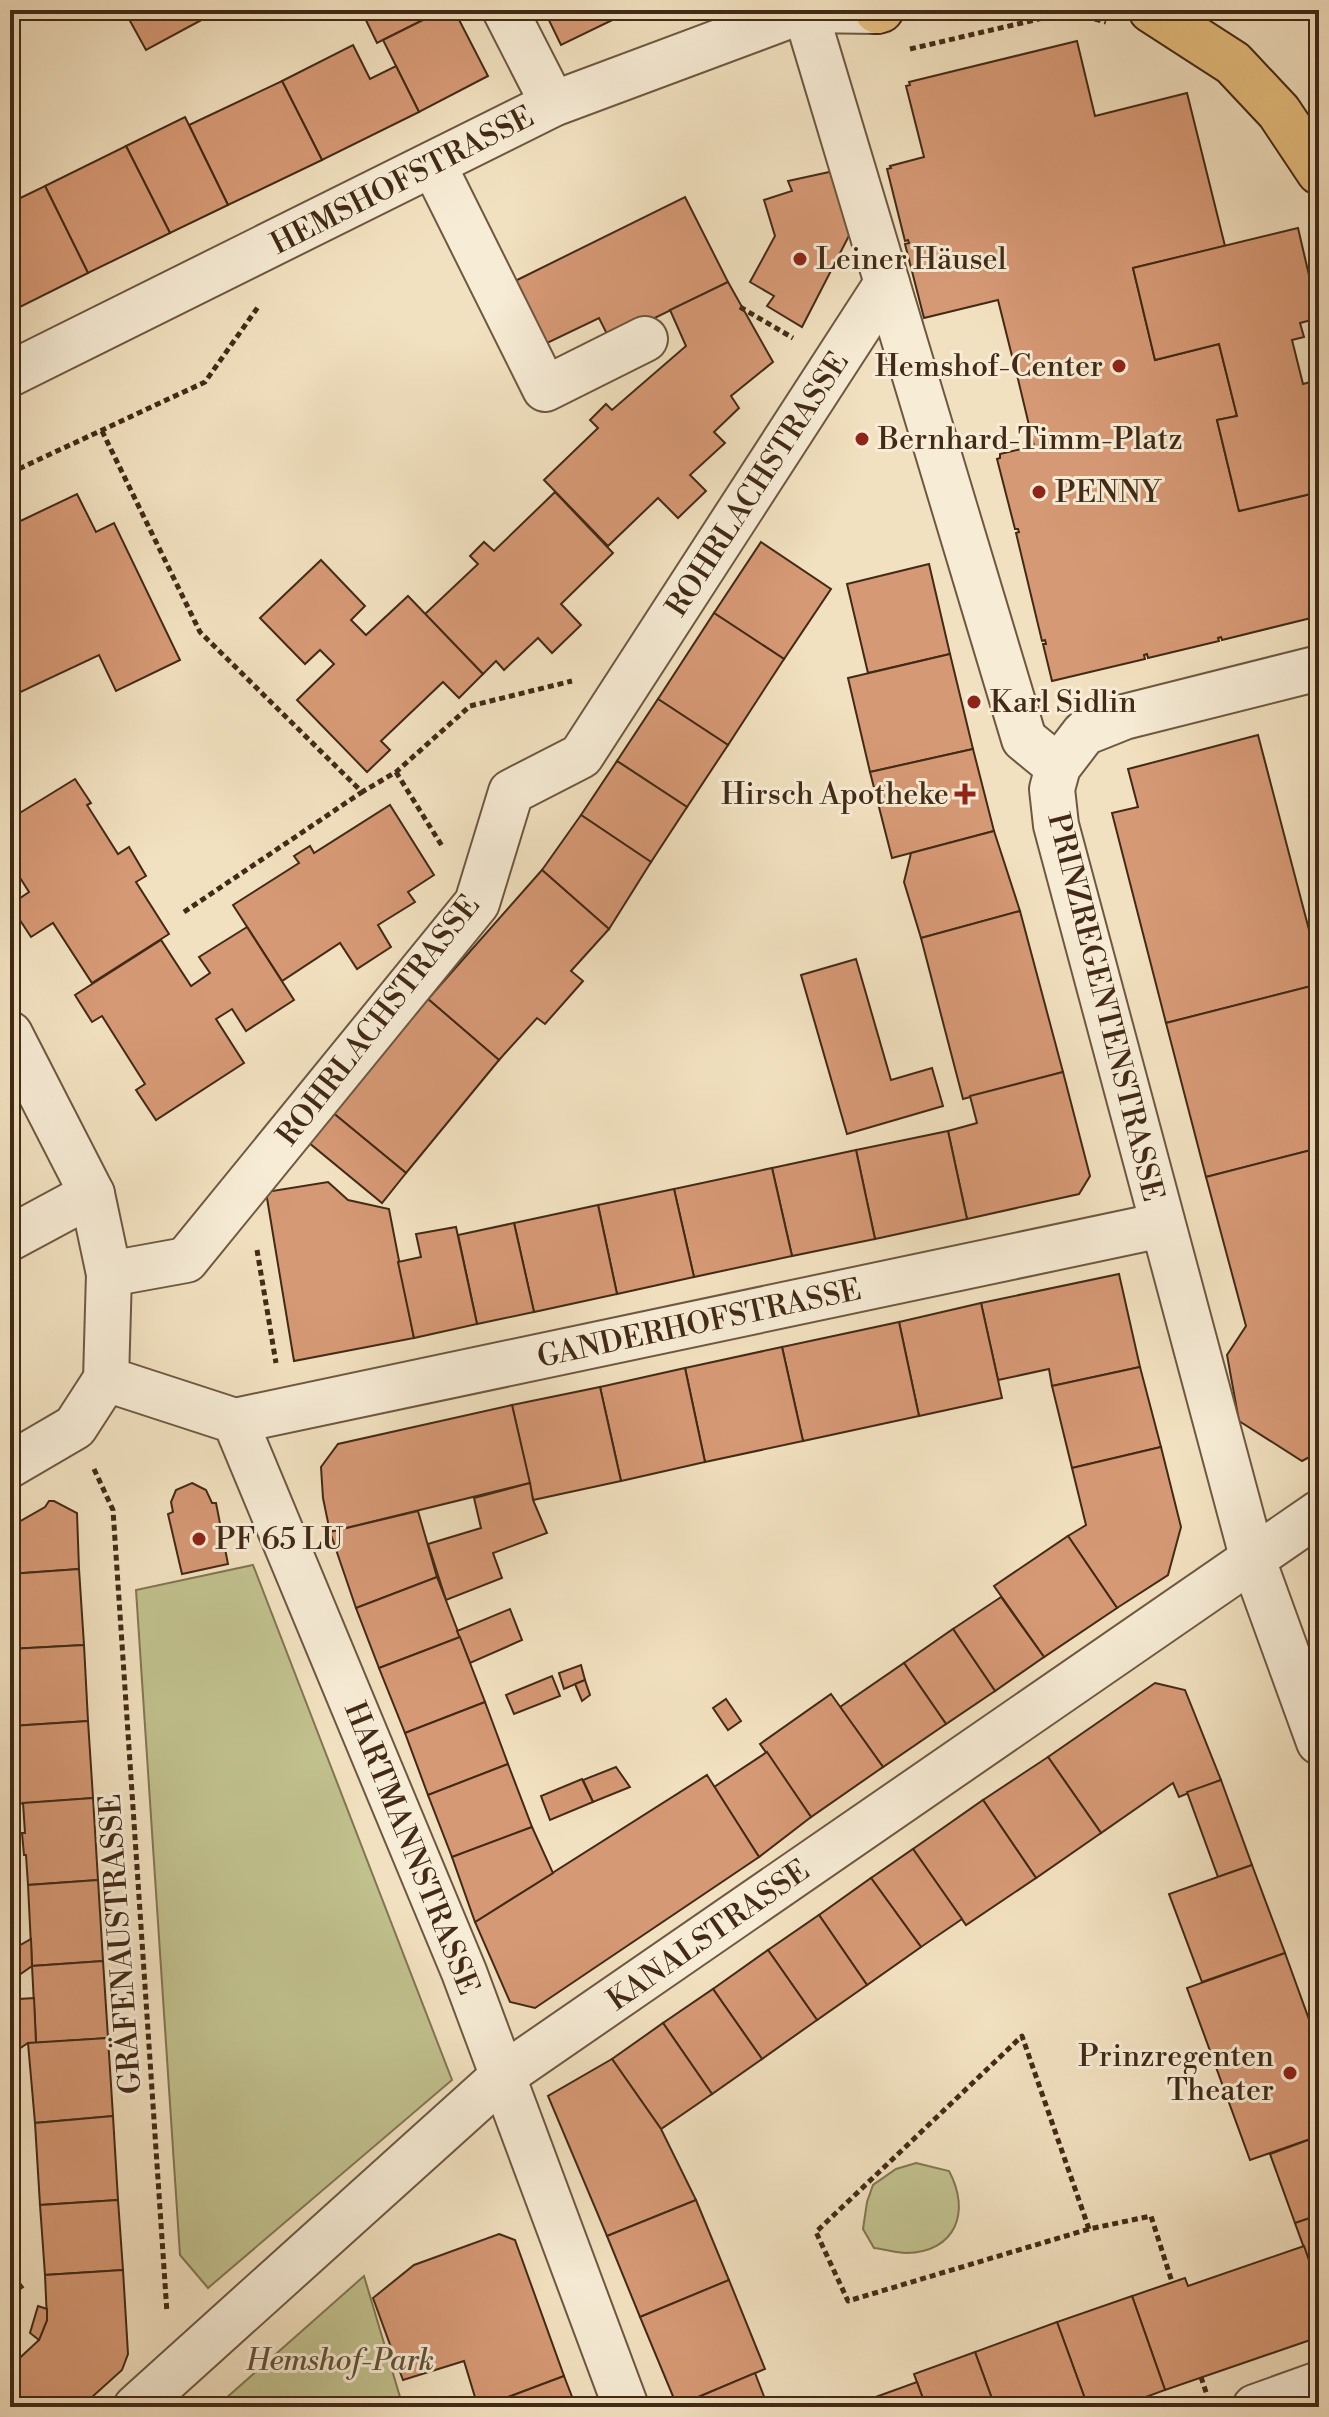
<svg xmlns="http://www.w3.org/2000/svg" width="1329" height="2417" font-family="'Libre Bodoni',serif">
  <rect width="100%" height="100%" fill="#f2e1c0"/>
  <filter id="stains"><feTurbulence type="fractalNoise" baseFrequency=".0025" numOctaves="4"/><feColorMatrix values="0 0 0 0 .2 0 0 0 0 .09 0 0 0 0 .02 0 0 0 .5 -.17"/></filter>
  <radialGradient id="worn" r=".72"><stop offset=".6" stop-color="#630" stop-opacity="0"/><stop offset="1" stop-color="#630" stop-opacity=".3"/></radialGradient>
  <g fill="#c1c18e" stroke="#827652" stroke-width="2">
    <polygon points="253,1565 452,2080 208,2288 180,2255 136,1590"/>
    <path d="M916 2163 949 2171C971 2212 956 2252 906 2253 896 2253 884 2249 874 2248L863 2229 867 2202 873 2185 896 2169Z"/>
    <polygon points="364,2276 403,2407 216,2407"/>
  </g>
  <g fill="#d69975" stroke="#422a16" stroke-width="2">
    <polygon points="124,10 220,10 146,50"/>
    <polygon points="361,10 443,10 377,43"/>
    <polygon points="443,10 454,10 488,76 419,112 383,40"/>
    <polygon points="544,10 633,10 561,45"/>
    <polygon points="1077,41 1095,116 1187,93 1225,246 1133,268 1155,360 1219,344 1237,416 1217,420 1239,511 1319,492 1319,616 1314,617 1313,614 1310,615 1311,618 1222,640 1221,637 1218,638 1219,641 1148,658 1147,654 1144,655 1145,659 1052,681 1043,644 1046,644 1045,640 1042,641 1016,533 1019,532 1018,529 1015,529 997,459 1000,458 1000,454 1034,446 1017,375 1020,374 1019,371 1016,372 998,300 924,318 905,244 909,243 908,240 905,241 887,169 891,168 890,166 924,157 906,86 910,85 909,82"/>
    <polygon points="353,45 370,79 396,66 419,112 322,160 282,81"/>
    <polygon points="282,81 322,160 228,205 189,125"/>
    <polygon points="185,117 228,205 170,233 126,146"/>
    <polygon points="126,146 170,233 88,273 45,186"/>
    <polygon points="834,171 853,228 802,327 767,306 774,296 750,282 775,236 764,200 792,191 788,181"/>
    <polygon points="45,186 88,273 10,312 10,203"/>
    <polygon points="685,197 728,282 610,340 599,318 543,345 511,283"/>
    <polygon points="1298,228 1319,318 1300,323 1304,337 1292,340 1303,384 1314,381 1319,395 1319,492 1239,511 1217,420 1237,416 1219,344 1155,360 1133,268"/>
    <polygon points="728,282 773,362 731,396 739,408 714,432 725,443 690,475 706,491 678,518 658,498 608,546 544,480 598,428 590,420 606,404 612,410 686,346 670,310"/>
    <polygon points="555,492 613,553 561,604 581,625 552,653 538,638 504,670 496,661 483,674 425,614 478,564 470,556 484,542 494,551"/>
    <polygon points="77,494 96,532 114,523 180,660 116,691 99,655 10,697 10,526"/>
    <polygon points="761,542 831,589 784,659 714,613"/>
    <polygon points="321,560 365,606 351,620 366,635 408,596 483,674 459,698 443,682 381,741 390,750 367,772 297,700 334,664 320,650 305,664 260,618"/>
    <polygon points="929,564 950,654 868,673 847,584"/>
    <polygon points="714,613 784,659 728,745 658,699"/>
    <polygon points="950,654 973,749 870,772 848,678"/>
    <polygon points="658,699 728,745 687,807 617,761"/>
    <polygon points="1258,735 1319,968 1319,984 1166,1023 1112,813 1138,807 1128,769"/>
    <polygon points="973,749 994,831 892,858 870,772"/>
    <polygon points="617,761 687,807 651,862 581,815"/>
    <polygon points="75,779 91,803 87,805 118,854 129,847 146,876 136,882 169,934 92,983 53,923 31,937 10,905 29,892 10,862 10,819"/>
    <polygon points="390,805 434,875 408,892 415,902 378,925 391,947 357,969 340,943 282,981 233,905 299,863 294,856 310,846 314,853"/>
    <polygon points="581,815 651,862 609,929 542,870"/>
    <polygon points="994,831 1020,911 921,938 904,882 911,853"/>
    <polygon points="542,870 609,929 571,971 583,981 545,1024 537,1018 499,1060 428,999"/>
    <polygon points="1020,911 1063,1072 963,1099 921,938"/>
    <polygon points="247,927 294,1000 246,1031 232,1009 216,1019 244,1063 156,1120 136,1090 145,1084 102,1016 92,1022 75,995 161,940 191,986 210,973 199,957"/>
    <polygon points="856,959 891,1080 932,1068 943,1106 847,1134 801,975"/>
    <polygon points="1319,984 1319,1148 1206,1177 1166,1023"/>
    <polygon points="428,999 499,1060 406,1173 332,1112"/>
    <polygon points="1063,1072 1090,1176 1079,1194 967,1219 948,1131 977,1123 970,1096"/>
    <polygon points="332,1112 406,1173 382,1203 308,1142"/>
    <polygon points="948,1131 967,1219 875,1239 856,1150"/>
    <polygon points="1319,1148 1319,1452 1302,1461 1239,1421 1227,1355 1246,1326 1206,1177"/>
    <polygon points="856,1150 875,1239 792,1256 772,1168"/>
    <polygon points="772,1168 792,1256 694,1277 674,1189"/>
    <polygon points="328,1182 348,1200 389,1209 414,1338 294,1361 266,1192"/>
    <polygon points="674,1189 694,1277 617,1294 598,1205"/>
    <polygon points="598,1205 617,1294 534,1312 514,1223"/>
    <polygon points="514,1223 534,1312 477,1324 458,1235"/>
    <polygon points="456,1227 477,1324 414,1338 398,1262 421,1257 416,1234"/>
    <polygon points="1119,1274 1140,1367 1052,1386 1049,1369 998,1380 981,1303"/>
    <polygon points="981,1303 1002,1398 919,1416 899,1322"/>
    <polygon points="899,1322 919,1416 803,1441 782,1347"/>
    <polygon points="782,1347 803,1441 705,1462 685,1368"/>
    <polygon points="1140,1367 1161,1447 1072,1468 1052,1386"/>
    <polygon points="685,1368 705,1462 621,1481 600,1387"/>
    <polygon points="600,1387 621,1481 533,1500 512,1405"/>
    <polygon points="512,1405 530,1483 330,1532 323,1498 321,1467 338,1444"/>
    <polygon points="1161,1447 1181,1527 1168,1575 1117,1608 1068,1536 1086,1525 1072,1468"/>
    <polygon points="192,1483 206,1490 212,1503 216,1503 228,1564 182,1574 168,1514 173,1512 171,1502 176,1490"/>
    <polygon points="530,1483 533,1500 547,1533 493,1553 502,1578 446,1600 428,1544 481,1528 474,1498"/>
    <polygon points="49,1501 54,1501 77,1513 79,1569 10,1574 10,1527 45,1507"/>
    <polygon points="418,1511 437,1577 356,1608 330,1532"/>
    <polygon points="1068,1536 1117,1608 1044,1657 994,1586"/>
    <polygon points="79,1569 84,1645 10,1649 10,1574"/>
    <polygon points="437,1577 460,1637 379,1668 356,1608"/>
    <polygon points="1001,1597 1044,1657 995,1691 953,1629"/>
    <polygon points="510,1609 522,1640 470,1663 457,1631"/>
    <polygon points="953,1629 995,1691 946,1724 904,1663"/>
    <polygon points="460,1637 485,1702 405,1733 379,1668"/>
    <polygon points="84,1645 88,1721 12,1726 10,1649"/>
    <polygon points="904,1663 946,1724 883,1767 840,1707"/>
    <polygon points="581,1665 585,1680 564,1689 559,1673"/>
    <polygon points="552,1676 560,1696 514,1714 506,1695"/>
    <polygon points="585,1680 590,1695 582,1701 575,1684"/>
    <polygon points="1155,1683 1185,1690 1221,1780 1179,1797 1173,1783 1101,1833 1048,1757"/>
    <polygon points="831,1694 883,1767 811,1817 760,1744"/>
    <polygon points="726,1699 741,1721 728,1730 713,1708"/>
    <polygon points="485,1702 508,1764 428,1795 405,1733"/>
    <polygon points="88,1721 93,1798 16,1804 12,1726"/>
    <polygon points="767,1752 811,1817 759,1857 714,1787"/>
    <polygon points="1048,1757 1101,1833 1036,1878 983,1800"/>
    <polygon points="508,1764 532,1827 452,1857 428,1795"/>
    <polygon points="616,1767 630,1787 593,1802 583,1780"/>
    <polygon points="707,1775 759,1857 535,2008 510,2002 475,1922"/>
    <polygon points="582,1779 593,1802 550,1820 541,1796"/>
    <polygon points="1221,1780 1252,1865 1218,1877 1187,1792"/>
    <polygon points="93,1798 98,1880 28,1885 26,1855 24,1855 22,1833 25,1833 23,1803"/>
    <polygon points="983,1800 1036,1878 966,1925 913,1849"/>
    <polygon points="532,1827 553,1873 475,1922 452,1857"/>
    <polygon points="913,1849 962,1919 921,1947 871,1878"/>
    <polygon points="1252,1865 1285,1953 1202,1982 1169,1894"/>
    <polygon points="871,1878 921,1947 867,1985 819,1915"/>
    <polygon points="98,1880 103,1961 32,1966 28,1885"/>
    <polygon points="819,1915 867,1985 817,2020 768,1950"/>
    <polygon points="31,1939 32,1966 12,1980 10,1976 10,1951"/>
    <polygon points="768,1950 817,2020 762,2059 713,1989"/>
    <polygon points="1285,1953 1319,2047 1319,2136 1250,2160 1187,1988"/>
    <polygon points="103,1961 108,2038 36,2043 32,1966"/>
    <polygon points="713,1989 762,2059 712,2094 663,2023"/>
    <polygon points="34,1998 36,2043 28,2043 10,2055 10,2018 20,2017 19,1999"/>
    <polygon points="663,2023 712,2094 661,2129 612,2059"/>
    <polygon points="108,2038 113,2116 35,2123 28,2043"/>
    <polygon points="612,2059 661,2129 696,2200 607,2236 548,2096"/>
    <polygon points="113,2116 118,2200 40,2205 35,2123"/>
    <polygon points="1319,2136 1319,2215 1295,2223 1270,2154"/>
    <polygon points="118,2200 123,2270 45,2275 40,2205"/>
    <polygon points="696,2200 729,2280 640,2317 607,2236"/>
    <polygon points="1319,2215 1319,2289 1295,2223"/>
    <polygon points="499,2234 515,2240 564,2376 482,2407 478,2407 464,2361 403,2380 373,2298 414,2265"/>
    <polygon points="1304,2246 1319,2289 1319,2337 1165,2390 1132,2296 1185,2278 1188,2286"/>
    <polygon points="123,2270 128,2354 122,2370 81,2407 10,2407 10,2367 39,2340 47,2320 45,2275"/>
    <polygon points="10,2271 23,2287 10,2296"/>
    <polygon points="729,2280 765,2369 677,2406 640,2317"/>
    <polygon points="1132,2296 1165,2390 1119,2407 1088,2407 1057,2322"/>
    <polygon points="38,2306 47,2309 47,2320 39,2340 30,2333"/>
    <polygon points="1057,2322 1088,2407 995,2407 975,2352"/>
    <polygon points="975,2352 995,2407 926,2407 914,2374"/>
    <polygon points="755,2373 768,2407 677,2407 677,2406"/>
    <polygon points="564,2376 576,2407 482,2407"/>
    <polygon points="917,2382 926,2407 848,2407"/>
  </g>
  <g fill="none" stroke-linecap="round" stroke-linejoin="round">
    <g stroke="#6e5840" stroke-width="48">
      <g id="minor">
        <polyline points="505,10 553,104"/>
        <polyline points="805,10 1024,739 1058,767"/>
        <polyline points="433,164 545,389 645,339"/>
        <polyline points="10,374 553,104 805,10 877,11"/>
        <polyline points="1319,668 1124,717 1084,733 1058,767 1052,789 1056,825 1253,1560 1319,1742"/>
        <polyline points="10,1034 92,1194 109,1274 106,1379 75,1427 10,1465"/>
        <polyline points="10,1238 92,1194"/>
        <polyline points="109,1274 186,1260 477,903 511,792 581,756 887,283"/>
        <polyline points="106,1379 235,1421 464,1972 626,2407"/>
        <polyline points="235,1421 1162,1225"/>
        <polyline points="136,2407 504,2075 1319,1513"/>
        <polyline points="1255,2407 1319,2384"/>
      </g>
    </g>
    <g stroke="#422a16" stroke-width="48">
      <g id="major">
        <polyline points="1151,10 1233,63 1279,112 1319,172"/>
        <polyline points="877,11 881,10"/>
      </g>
    </g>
    <g stroke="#422a16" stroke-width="5" stroke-dasharray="6 4" stroke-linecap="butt">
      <polyline points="910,49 1069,12 1106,22"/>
      <polyline points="740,307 793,338"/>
      <polyline points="102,431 200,632 362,792 396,772 470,706 572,681"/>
      <polyline points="10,473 205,382 258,307"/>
      <polyline points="396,772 442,846"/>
      <polyline points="184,912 362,792"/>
      <polyline points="257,1250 276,1363"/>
      <polyline points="94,1469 113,1510 167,2313"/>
      <polyline points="1089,2229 1022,2036 816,2232 848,2301 1089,2229 1151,2216 1172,2282"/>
      <polyline points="1201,2377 1207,2395"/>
    </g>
    <use href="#minor" stroke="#f7ecd6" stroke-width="44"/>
    <use href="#major" stroke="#e9c080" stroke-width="44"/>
  </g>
  <g fill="#8f2418" stroke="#f7ecd6" stroke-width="3">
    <circle cx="800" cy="259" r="8"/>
    <circle cx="1119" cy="366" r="8"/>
    <circle cx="862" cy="439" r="8"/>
    <circle cx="1039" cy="492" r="8"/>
    <circle cx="974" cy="702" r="8"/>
    <path d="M961 782h8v8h8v8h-8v8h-8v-8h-8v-8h8z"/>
    <circle cx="199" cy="1539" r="8"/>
    <circle cx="1290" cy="2073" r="8"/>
  </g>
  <g text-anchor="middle" stroke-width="6" stroke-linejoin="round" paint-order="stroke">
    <g font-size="30" fill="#422a16" stroke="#f7ecd6">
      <text transform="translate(402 180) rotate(-27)" y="10">HEMSHOFSTRASSE</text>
      <text transform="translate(757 484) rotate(-57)" y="10">ROHRLACHSTRASSE</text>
      <text transform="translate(1106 1007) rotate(76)" y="10">PRINZREGENTENSTRASSE</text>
      <text transform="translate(378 1020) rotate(-52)" y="10">ROHRLACHSTRASSE</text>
      <text transform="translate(699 1323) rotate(-12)" y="10">GANDERHOFSTRASSE</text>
      <text transform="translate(412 1848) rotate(68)" y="10">HARTMANNSTRASSE</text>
      <text transform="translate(708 1935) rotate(-35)" y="10">KANALSTRASSE</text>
      <text transform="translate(120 1944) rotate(-94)" y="10">GRÄFENAUSTRASSE</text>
    </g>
    <g font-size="30" fill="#422a16" stroke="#f7ecd6" text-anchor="start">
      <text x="816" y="269">Leiner Häusel</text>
      <text x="1103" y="376" text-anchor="end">Hemshof-Center</text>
      <text x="878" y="449">Bernhard-Timm-Platz</text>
      <text x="1055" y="502">PENNY</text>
      <text x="990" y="712">Karl Sidlin</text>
      <text x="949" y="804" text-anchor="end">Hirsch Apotheke</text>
      <text x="215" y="1549">PF 65 LU</text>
      <text x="1274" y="2066" text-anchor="end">Prinzregenten<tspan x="1274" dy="34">Theater</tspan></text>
    </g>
    <g font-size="30" font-style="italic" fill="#625034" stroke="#f7ecd6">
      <text x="340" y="2370">Hemshof-Park</text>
    </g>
  </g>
  <rect width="1329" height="2417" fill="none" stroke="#f2e1c0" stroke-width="40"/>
  <rect x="12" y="12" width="1305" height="2393" fill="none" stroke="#422a16" stroke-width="4"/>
  <rect x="20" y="20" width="1289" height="2377" fill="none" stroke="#422a16" stroke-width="2"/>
  <rect width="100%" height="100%" filter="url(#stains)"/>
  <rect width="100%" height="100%" fill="url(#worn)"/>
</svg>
